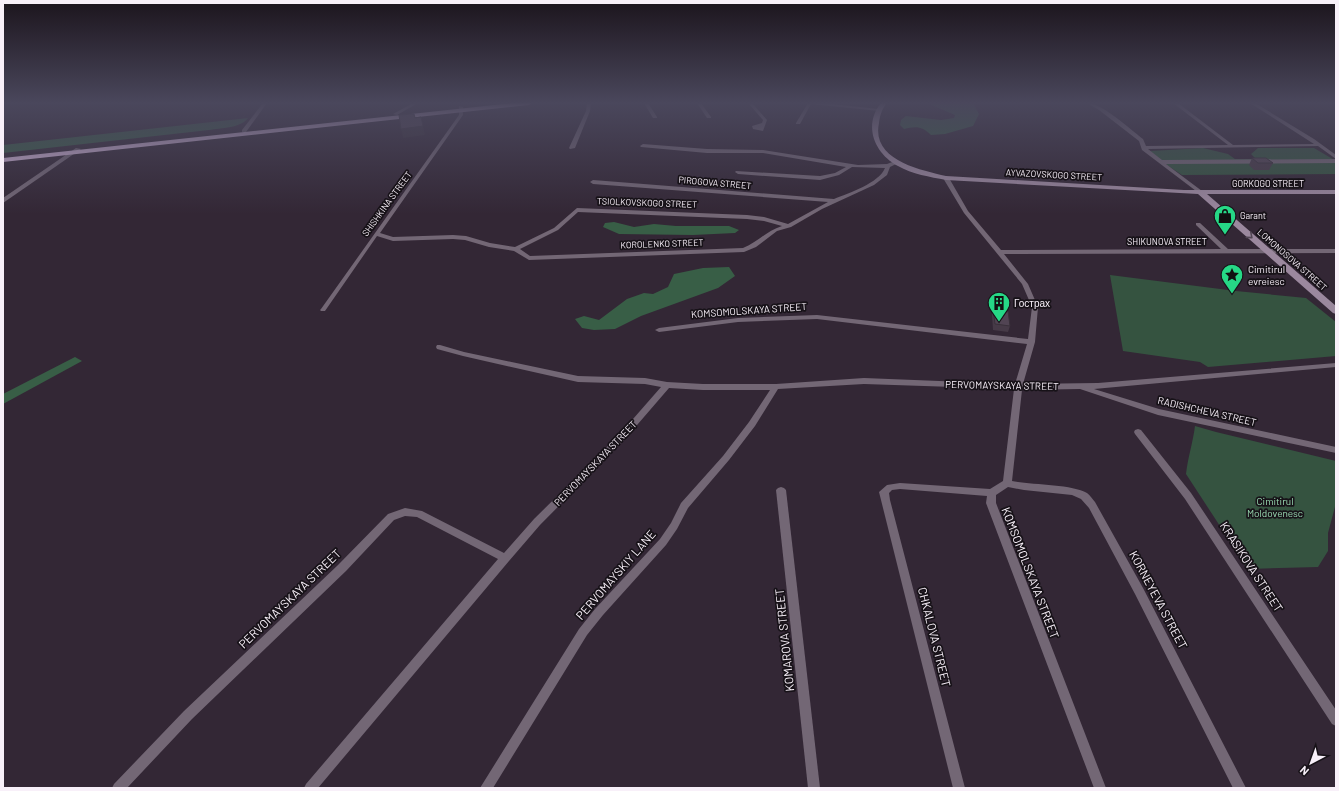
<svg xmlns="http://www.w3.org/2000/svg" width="1339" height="791" font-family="Barlow,sans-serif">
  <rect width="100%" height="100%" fill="#332735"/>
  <g fill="#355340">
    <polygon points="1203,148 1228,154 1235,159 1256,159 1251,154 1258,148 1314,148 1336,161 1336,174 1182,175 1164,163 1150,151"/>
    <polygon points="1110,275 1236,291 1306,298 1336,322 1336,356 1208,367 1200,362 1123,351"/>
    <path d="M1195 426 1216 432 1336 461V503L1328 533V551L1318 567 1248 569 1186 474C1188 457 1193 442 1195 426Z"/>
  </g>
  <g fill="#385e46">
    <path d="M927 103H952L957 104 958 103H973L979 114 973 126 945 134 931 135C922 126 916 126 904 129L900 125 901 120 906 116 941 120 954 118 955 115Z"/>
    <path d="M248 118C241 128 221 128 209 130L3 153V145Z"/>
    <polygon points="614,222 634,227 654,224 676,226 729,226 739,230 735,233 693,235 619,234 603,227 605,223"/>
    <polygon points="729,267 735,276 718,288 641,316 615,329 594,330 582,328 575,319 584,316 599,320 627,299 644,293 653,294 668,287 674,274 703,268"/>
    <polygon points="75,357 82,361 3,404 3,394"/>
  </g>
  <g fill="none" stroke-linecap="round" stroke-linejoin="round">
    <g fill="#736775" fill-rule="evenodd">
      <polygon points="263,103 267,103 246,132 242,132 242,130"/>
      <polygon points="413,103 418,103 397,115 393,114"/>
      <polygon points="587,103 591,103 590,111 575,148 570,149 569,148 586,111"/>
      <polygon points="644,103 648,103 657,117 657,118 653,118"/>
      <polygon points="697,103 701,103 711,117 711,118 707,118"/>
      <polygon points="748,103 752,103 767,120 763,131 753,129 752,126 762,123 763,120"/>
      <polygon points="808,103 822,103 879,109 881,110 879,111 811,104 800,124 796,124 796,123"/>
      <path d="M1087 103C1102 103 1130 129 1143 139L1146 146 1228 145 1173 103H1178L1233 145 1314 144 1250 103H1255L1314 139 1336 155V159L1318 146 1148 149 1162 160 1336 159V163L1166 164 1202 191V193L1200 194 1142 150 1139 141 1099 110Z"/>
      <path d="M459 106 463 107V115L380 233 393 237 453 235 466 236 490 243 515 247 554 228 577 208 747 215 764 217 788 224 828 202 593 184 590 182 593 180 834 199C849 193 879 183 885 168L852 167 839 175 820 180 738 174 735 172 736 171 820 176 835 173 846 167 763 153H707L641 147 640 146 643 144 707 149 763 150 858 165 887 164 895 161 898 163 890 167 887 175 874 185 822 209 791 227 777 231 756 247 744 252 529 260 514 251 489 247 465 240 453 239 393 241 377 236 325 311H321L320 310 321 309 459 115ZM578 212 747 219 764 221 782 226C766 231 758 242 743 248L530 256 520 249 558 230Z"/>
      <polygon points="76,148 81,149 3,203 3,198"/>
      <path d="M946 176 949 178 968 211 1001 250 1221 249 1196 225V223H1200L1228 249H1336V253L1004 254 1028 284 1038 307 1035 342 1023 384 1098 383 1336 363V367L1094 389 1159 409 1336 447V453L1158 415 1080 389 1022 390 1012 481C1031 485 1072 484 1087 493 1090 495 1093 500 1095 502L1143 588 1246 788H1233L1135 594 1089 508 1081 499 1072 495 1024 490 1008 487 996 495V503L1106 788H1094L986 503 987 496 900 489 892 490 889 493 890 500 965 788H953L879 492 887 485 900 483 990 489 1003 481 1014 389 864 384 778 389 755 426 729 460 688 508 677 529 666 545 603 615 587 635 493 788H480L579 629 595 609 660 539 671 523 681 503 723 456 749 422 770 390H703L669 388 625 439 540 525 509 561 318 788H304L306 784 498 559 417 517 405 516 394 520 346 571 192 719 127 788H112L114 784 184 711 338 565 388 514 405 508 422 511 504 553 534 519 619 435 661 387 645 384 578 382 463 356 437 349 436 347 437 345H440L464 352 578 376 645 378 667 382 703 384H776L864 378 1015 384 1027 344 817 319 738 322 659 332 655 330 659 328 738 318 817 315 1028 339 1032 307 1022 284 964 213 943 178Z"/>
      <polygon points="1138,429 1141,430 1191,493 1336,710 1336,726 1332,724 1185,499 1135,434 1134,432 1135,430"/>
      <polygon points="781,487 784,488 786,490 820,788 808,788 776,490 778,488"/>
    </g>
    <path fill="#9b889e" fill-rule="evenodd" d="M881 103H887C882 109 880 115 879 123 871 160 920 170 946 176L1184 190H1336V194H1207L1336 306V314L1333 313 1198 194 946 180C930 177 912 174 898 166 874 153 863 125 881 103Z"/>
    <polygon fill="#d6b9db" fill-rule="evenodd" points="512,103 532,103 529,105 3,162 3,158"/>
  </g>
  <g fill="#463a47">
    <polygon points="1252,158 1273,163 1269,170 1254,170 1249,165"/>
    <polygon points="993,309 1010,326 1008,332 993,330 992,314"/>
  </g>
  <polygon fill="#39303a" points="421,117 425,135 403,138 401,129"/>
  <g fill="#514453" stroke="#39303a">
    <polygon points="414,114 415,118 421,117 423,126 401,129 399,115"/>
    <polygon points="1252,158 1266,158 1273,163 1258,163"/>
    <polygon points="993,309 1008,311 1010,326 995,324"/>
  </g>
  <defs><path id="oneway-chevron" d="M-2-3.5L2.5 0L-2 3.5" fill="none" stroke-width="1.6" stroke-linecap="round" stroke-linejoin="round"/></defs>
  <use stroke="#524754" href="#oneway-chevron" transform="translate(1250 236) rotate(41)"/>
  <linearGradient id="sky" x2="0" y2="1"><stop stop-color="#1c151d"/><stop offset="0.48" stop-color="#4a475c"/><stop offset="1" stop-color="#4a475c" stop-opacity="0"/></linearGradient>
  <rect width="1339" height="214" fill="url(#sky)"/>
  <defs>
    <g id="shop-pin" transform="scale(1.15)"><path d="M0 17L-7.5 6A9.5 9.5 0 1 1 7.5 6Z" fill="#26d886" stroke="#171218"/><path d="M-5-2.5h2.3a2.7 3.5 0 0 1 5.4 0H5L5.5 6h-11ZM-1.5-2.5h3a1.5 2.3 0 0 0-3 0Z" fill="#111"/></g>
    <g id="sight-pin" transform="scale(1.15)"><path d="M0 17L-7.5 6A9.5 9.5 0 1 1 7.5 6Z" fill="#26d886" stroke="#171218"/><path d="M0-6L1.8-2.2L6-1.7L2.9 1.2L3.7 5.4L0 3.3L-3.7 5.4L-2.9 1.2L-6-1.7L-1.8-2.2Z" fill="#111"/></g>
    <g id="building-pin" transform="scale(1.15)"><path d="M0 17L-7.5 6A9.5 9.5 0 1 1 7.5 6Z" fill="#26d886" stroke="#171218"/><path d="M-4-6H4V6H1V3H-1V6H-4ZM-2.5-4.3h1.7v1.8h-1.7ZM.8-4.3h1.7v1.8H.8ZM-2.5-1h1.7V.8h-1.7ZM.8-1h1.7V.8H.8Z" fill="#111"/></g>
  </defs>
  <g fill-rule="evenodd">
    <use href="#shop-pin" x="1225" y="216"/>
    <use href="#sight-pin" x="1232" y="275"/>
    <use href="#building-pin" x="999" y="303"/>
  </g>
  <g text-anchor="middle" stroke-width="3.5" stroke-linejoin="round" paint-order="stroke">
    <g font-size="9" fill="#f8f0f9" stroke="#171218">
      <text transform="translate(1054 175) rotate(3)" y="3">AYVAZOVSKOGO STREET</text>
      <text transform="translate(715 183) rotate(5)" y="3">PIROGOVA STREET</text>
      <text x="1268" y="187">GORKOGO STREET</text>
      <text transform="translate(647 203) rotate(2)" y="3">TSIOLKOVSKOGO STREET</text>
      <text transform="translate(387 204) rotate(-54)" y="3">SHISHKINA STREET</text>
      <text x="1167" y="245">SHIKUNOVA STREET</text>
      <text transform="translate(662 244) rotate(-2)" y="3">KOROLENKO STREET</text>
      <text transform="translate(1292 260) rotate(41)" y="3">LOMONOSOVA STREET</text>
    </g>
    <g font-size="9" fill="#f8f0f9" stroke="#171218" text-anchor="start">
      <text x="1240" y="219">Garant</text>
    </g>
    <g font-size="10" fill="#f8f0f9" stroke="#171218" text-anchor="start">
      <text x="1248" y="273">Cimitirul<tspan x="1248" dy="12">evreiesc</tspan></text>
      <text x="1014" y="307">Гострах</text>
    </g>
    <g font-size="10" fill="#f8f0f9" stroke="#171218">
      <text transform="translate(749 310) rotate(-4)" y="4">KOMSOMOLSKAYA STREET</text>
      <text transform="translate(1002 385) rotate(1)" y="4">PERVOMAYSKAYA STREET</text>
      <text transform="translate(1207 411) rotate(13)" y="4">RADISHCHEVA STREET</text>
      <text transform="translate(595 463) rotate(-46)" y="4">PERVOMAYSKAYA STREET</text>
    </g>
    <g font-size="10" fill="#9cdeb5" stroke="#171218">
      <text x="1275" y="505">Cimitirul<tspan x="1275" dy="12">Moldovenesc</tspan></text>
    </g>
    <g font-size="12" fill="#f8f0f9" stroke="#171218">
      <text transform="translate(1251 567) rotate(57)" y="4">KRASIKOVA STREET</text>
      <text transform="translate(1030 573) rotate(69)" y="4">KOMSOMOLSKAYA STREET</text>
      <text transform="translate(616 575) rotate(-49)" y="4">PERVOMAYSKIY LANE</text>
      <text transform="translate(290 599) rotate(-44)" y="4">PERVOMAYSKAYA STREET</text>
      <text transform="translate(1158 600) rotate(62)" y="4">KORNEYEVA STREET</text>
      <text transform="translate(934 637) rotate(76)" y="4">CHKALOVA STREET</text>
      <text transform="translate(785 640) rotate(-96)" y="4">KOMAROVA STREET</text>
    </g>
  </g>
  <rect width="1339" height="791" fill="none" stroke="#f8f0f9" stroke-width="8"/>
  <g transform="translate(1311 763) rotate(221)" stroke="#171218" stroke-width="3" paint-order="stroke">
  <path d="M0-3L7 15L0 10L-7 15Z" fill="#f8f0f9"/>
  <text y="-6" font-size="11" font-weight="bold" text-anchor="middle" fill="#f8f0f9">N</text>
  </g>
</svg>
